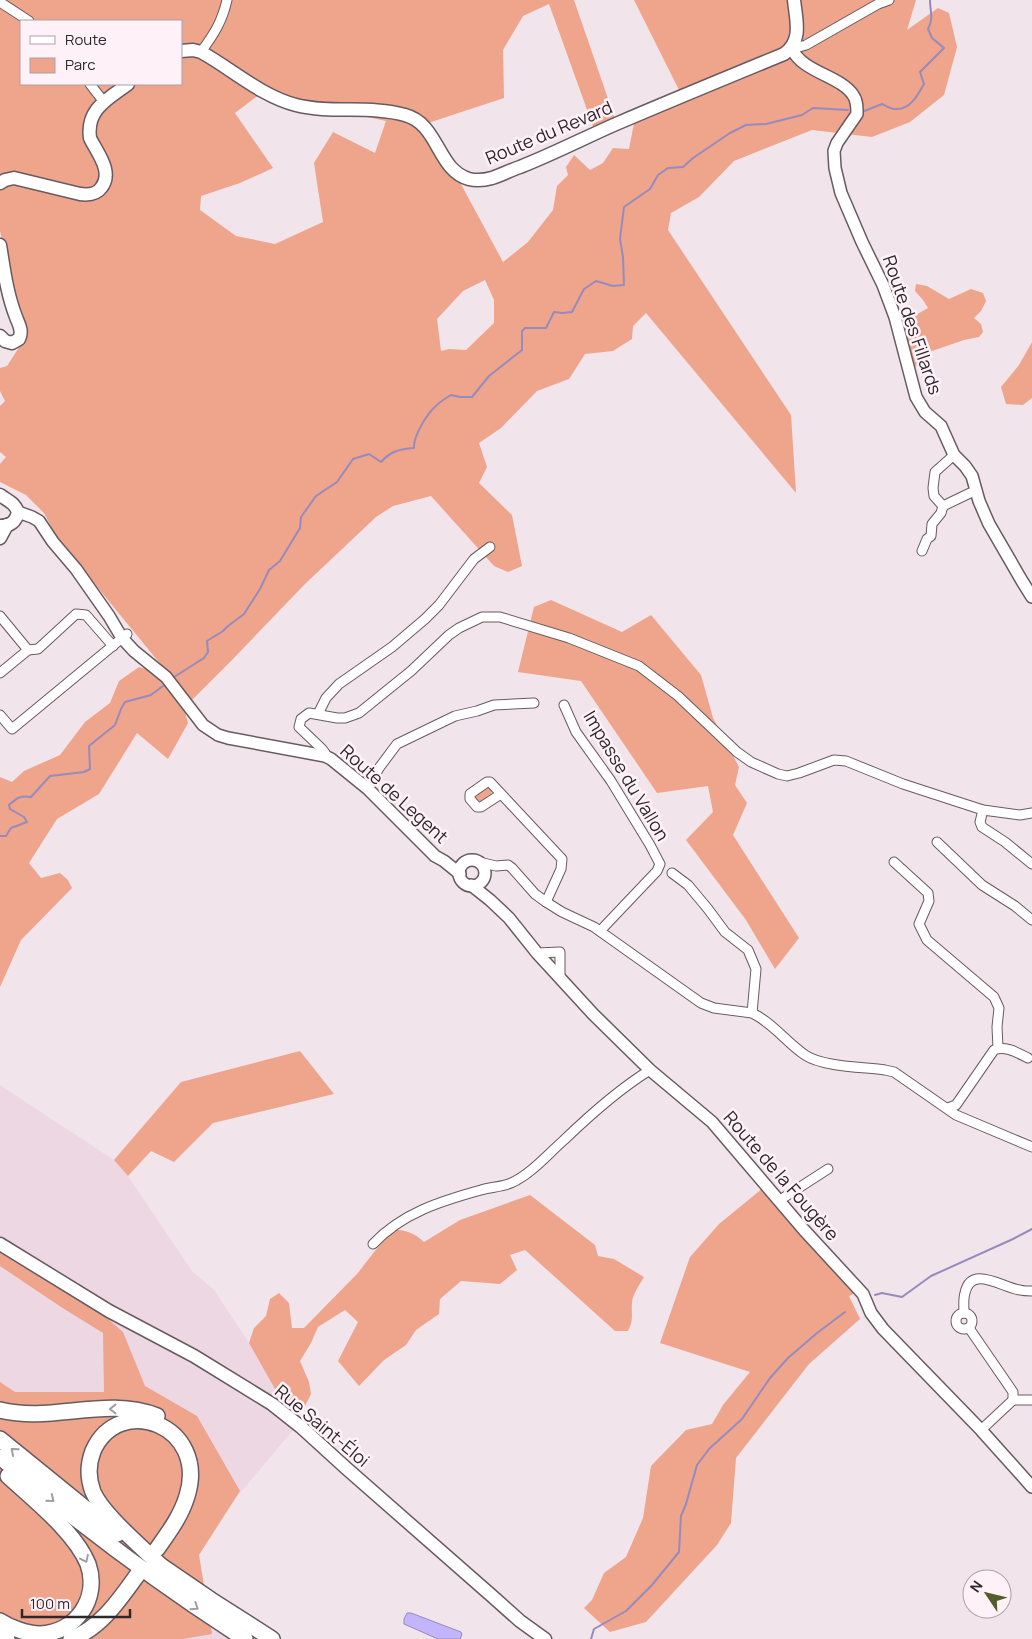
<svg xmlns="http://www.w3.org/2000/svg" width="1032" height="1639" font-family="Manrope,sans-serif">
  <rect width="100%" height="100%" fill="#f2e4eb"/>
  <polygon fill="#edd7e2" points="0,1085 114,1160 128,1176 192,1271 214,1290 249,1343 280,1398 267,1410 294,1429 168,1578 240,1639 0,1639"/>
  <g fill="#efa48c" fill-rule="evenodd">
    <path d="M0 0H574L615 119 594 129 549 4 523 16 503 50 504 98 428 123 503 262 528 242 553 210 557 186 568 175 566 167 574 155 590 170 603 163 613 148 629 149 635 118 681 99 679 90 634 0H916L907 30 938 8 949 13 957 47 944 95 910 122 872 137 812 130 734 161 699 197 671 213 668 230 791 415 796 493 646 313 633 326 632 339 613 351 585 354 569 379 537 391 501 428 479 443 487 467 479 483 512 515 522 566 508 572 494 566 431 496 393 506 376 517 305 584 232 660 184 708 188 723 168 759 137 733 99 794 57 819 29 863 41 878 60 873 68 880 72 888 21 940 0 987V777L12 782 24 771 60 755 85 722 110 703 119 681 139 667 155 672 162 666 57 538 44 513 26 495 0 482V464L6 457 0 452V406L5 401 0 391V368L7 366 27 335 13 292 0 231ZM21 21H181V84H21ZM260 94 386 121 375 153 333 132 314 163 323 222 275 244 236 236 200 210 201 196 240 183 273 168 235 113ZM485 280 494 300V323L466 350 449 349 441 351 437 319 463 291Z"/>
    <polygon points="916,284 927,286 949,299 971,289 983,293 986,301 981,311 974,318 981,324 983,332 979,337 964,340 932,351 913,369 900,324 928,308 923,300 915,291"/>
    <polygon points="1032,342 1032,398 1023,405 1006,404 1001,387 1019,365"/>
    <polygon points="551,600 622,632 651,615 701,675 713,718 739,767 735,785 747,803 733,835 799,938 775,969 746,920 686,840 713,812 708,786 657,793 581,681 518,672 534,607"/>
    <polygon points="488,787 491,789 492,796 480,802 476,800 475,794"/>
    <polygon points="300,1051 334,1094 213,1123 174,1162 151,1151 128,1176 114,1160 181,1082"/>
    <polygon points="763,1188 855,1293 849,1296 860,1319 809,1364 736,1458 731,1523 717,1545 646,1622 610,1632 584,1608 592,1600 604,1573 626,1557 643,1518 651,1466 686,1430 712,1424 723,1405 750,1372 660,1343 690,1257 719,1224"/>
    <path d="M530 1195 595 1245 598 1256 614 1259 644 1277C640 1284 632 1295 632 1303 631 1315 634 1319 628 1331H615L525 1250 510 1255 517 1270 500 1284 461 1281 440 1299 439 1314 416 1330 406 1345 384 1360 359 1386 338 1361 358 1322 345 1310 318 1327 311 1343 300 1361 309 1382 311 1394 303 1410 280 1398 249 1343 254 1328 266 1316 270 1299 279 1293 289 1303 292 1328H304L357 1274 392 1229C405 1230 415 1233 424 1242L460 1220Z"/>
    <polygon points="0,1250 106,1317 123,1332 145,1386 197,1416 240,1491 199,1555 212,1634 183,1639 0,1639 0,1382 15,1392 104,1392 103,1333 61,1307 0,1266"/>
  </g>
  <polygon fill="#c3b5fb" stroke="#968bbc" points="407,1613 411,1613 461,1632 462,1635 460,1639 438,1639 404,1624 404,1619"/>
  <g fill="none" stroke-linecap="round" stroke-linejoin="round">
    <g stroke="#968bbc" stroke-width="2">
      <path d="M862 112 882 104C886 106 893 110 897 109 911 109 918 94 924 84L920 72 944 48 932 38 928 29C934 18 930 12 930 0"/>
      <path d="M174 677 204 658 208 652 207 641 223 631 228 626 244 614 260 589 269 570 280 561 300 528 301 517 316 496 337 482 353 459 369 454 381 462C391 451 400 449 414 448 413 436 428 412 437 405 441 401 446 398 451 395L460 397H472L489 376 522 350V331L525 328H546L554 312 562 313 572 312 584 289 596 281 613 286 624 285 623 257 620 239 624 207 650 189 658 175 668 168 683 167 693 158 730 133 746 125 766 124 802 115 813 108 848 110"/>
      <path d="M0 836H6L11 828 27 822 24 817 10 809 9 805C17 798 20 795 31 797L50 776 84 772 90 769 89 746 115 725 121 709 125 702 151 695 163 686"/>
      <polyline points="875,1295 882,1293 902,1297 931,1276 1013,1239 1032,1229"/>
      <polyline points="591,1639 594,1629 626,1611 652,1585 679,1552 681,1516 686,1504 697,1465 709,1449 742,1419 770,1378 788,1358 817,1333 845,1312"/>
    </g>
    <g stroke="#675b61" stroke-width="11">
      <g id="minor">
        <polyline points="0,2 29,21"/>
        <polyline points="792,49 806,45 878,4 889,0"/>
        <path d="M201 52C214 34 222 22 227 0"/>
        <polyline points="90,84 104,102"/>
        <polyline points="954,455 935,472 933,488 934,496 943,506 970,493 977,491"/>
        <polyline points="922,551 927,539 931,536 932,524 941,513 943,506"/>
        <polyline points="0,616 28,650 0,673"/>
        <polyline points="28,650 38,649 76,614 86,615 113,646"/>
        <polyline points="564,705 576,732 611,781 650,845 660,864 657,871 600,931"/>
        <polyline points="318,714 326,698 339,684 392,647 425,619 439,605 474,559 490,547"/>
        <polyline points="0,715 12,729 127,634"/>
        <polyline points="325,756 325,753 322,749 299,727 301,719 309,713 337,718 345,718 359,713 411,671 449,635 459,628 482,617 500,617 569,638 639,666 678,696 737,752 751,762 778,774 787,776 799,773 834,760 846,761 903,784 983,810 1020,815 1032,813"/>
        <polyline points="368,789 379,768 397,744 455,716 477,711 494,705 534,703"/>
        <polyline points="501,794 481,807 477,807 470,799 470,794 487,782 490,782 562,859 561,869 546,902"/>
        <polyline points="983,810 980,822 982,827 1005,842 1032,864"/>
        <polyline points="937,842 982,885 1015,906 1032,920"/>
        <path d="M479 862 496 866 508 865 512 868 535 894 546 902 562 912 594 927 701 1003 714 1008 752 1013C773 1023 786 1042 805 1055 823 1067 863 1067 885 1070L894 1072 956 1115 1032 1147"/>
        <polyline points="894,862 928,893 929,901 919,924 927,940 994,997 999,1008 997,1027 998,1048"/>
        <polyline points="672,873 688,885 708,909 725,932 748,950 756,969 752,1013"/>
        <polyline points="537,953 560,952 560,978"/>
        <path d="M948 1108 956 1105 994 1050C1005 1045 1018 1053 1028 1058"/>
        <polyline points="780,1200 828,1169"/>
        <path d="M373 1244C402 1213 441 1201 481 1190 490 1187 502 1187 511 1183 531 1174 547 1155 564 1140 590 1115 619 1089 650 1070"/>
        <path d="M964 1313C964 1306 963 1299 965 1293 971 1264 1003 1288 1020 1290 1024 1291 1028 1291 1032 1291"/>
        <circle cx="964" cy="1321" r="8"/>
        <polyline points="969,1328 1013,1392 1013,1400"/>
        <polyline points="1013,1400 1032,1400"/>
        <polyline points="981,1430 1013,1400"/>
      </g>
    </g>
    <g stroke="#675b61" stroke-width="14">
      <g id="tertiary">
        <path d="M792 49C802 72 841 76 853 95 857 100 857 107 857 114L837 143 834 151 835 168 841 193 862 242 883 285 895 317 916 397 925 412 941 426 954 455 965 466 972 476 979 501 989 524 1022 581 1032 597"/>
        <polyline points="18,512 32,517 39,521 53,542 76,569 109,616 122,638 134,651 166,677 203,725 218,735 228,738 325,756 331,759 368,789 435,856 444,861 460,874"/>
        <circle cx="472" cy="873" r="13"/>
        <polyline points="471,885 490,900 509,918 537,953 593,1014 650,1070 712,1122 804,1230 863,1294 871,1313 883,1329 981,1430 1032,1487"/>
      </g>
    </g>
    <g stroke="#675b61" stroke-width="15">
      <g id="secondary">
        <path d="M181 51 193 50 201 52C232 69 261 96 296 105 331 114 370 105 405 115 439 124 437 170 469 179 477 181 485 180 492 178 501 175 511 170 520 167 553 154 584 138 616 124 672 100 728 77 784 54 803 41 796 20 794 0"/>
        <path d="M0 183 5 180 14 178 80 194C88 195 96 195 101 188 114 172 97 153 90 138 86 109 108 99 128 84"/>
        <path d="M0 245C4 270 7 294 16 317 19 325 23 331 19 339L12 343 5 341 0 336"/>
        <path d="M0 495C8 501 14 502 18 512 16 522 10 526 0 526"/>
        <polyline points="0,538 7,525"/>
        <polyline points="0,1244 109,1311 194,1356 272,1404 301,1427 346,1468 492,1596 520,1621 545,1639"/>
      </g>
    </g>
    <g stroke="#675b61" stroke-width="18">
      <g id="motorway">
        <path d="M0 1410C52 1423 106 1396 157 1416"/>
        <polyline points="0,1439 117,1534"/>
        <path d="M0 1457C78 1523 159 1584 245 1639"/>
        <path d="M157 1549C169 1532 181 1516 187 1496 209 1425 119 1392 93 1451 88 1464 88 1479 93 1492 103 1515 143 1548 162 1567"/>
        <polyline points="154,1561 211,1600 272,1639"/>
        <path d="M0 1621C11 1628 27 1634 40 1634 76 1633 100 1598 88 1564 75 1532 34 1500 8 1476"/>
        <polyline points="0,1634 7,1639"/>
        <path d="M71 1639C101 1628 120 1599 138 1574"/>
      </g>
    </g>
    <use href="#minor" stroke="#fff" stroke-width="9"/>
    <use href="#tertiary" stroke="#fff" stroke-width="11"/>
    <use href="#secondary" stroke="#fff" stroke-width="12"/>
    <use href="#motorway" stroke="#fff" stroke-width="15"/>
  </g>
  <defs><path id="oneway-chevron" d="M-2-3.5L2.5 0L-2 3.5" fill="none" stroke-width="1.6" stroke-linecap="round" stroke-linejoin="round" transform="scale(1.25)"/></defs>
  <g stroke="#a09e9f">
    <use href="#oneway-chevron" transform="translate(113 1409) rotate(180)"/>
    <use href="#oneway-chevron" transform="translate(14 1451) rotate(-140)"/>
    <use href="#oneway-chevron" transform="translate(51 1499) rotate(39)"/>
    <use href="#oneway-chevron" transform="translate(85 1559) rotate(65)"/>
    <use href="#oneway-chevron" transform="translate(195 1607) rotate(34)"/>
  </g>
  <g text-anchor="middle" stroke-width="5" stroke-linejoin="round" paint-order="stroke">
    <g font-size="18" fill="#2d282a" stroke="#fef2f8">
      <text transform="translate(549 133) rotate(-23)" y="6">Route du Revard</text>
      <text transform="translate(912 325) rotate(71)" y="6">Route des Fillards</text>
      <text transform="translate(626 776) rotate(59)" y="6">Impasse du Vallon</text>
      <text transform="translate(394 794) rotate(42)" y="6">Route de Legent</text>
      <text transform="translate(781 1176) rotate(49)" y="6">Route de la Fougère</text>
      <text transform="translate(322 1426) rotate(40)" y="6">Rue Saint-Éloi</text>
    </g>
  </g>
  <rect x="20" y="20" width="162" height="65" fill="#fef2f8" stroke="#aaa1a6"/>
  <rect x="30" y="36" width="25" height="8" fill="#ffffff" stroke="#aaa1a6"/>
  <text x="65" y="45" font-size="15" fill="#2d282a">Route</text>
  <rect x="30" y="58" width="25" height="15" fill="#efa48c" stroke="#aaa1a6"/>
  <text x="65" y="70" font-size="15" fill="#2d282a">Parc</text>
  <g transform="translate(987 1594) rotate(305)"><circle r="24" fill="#fef2f8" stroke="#aaa1a6"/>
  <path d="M0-4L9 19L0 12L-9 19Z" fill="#545c2a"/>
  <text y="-8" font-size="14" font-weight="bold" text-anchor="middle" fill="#2d282a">N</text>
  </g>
  <path d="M22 1609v8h108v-8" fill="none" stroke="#2d282a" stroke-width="2.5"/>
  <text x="30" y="1609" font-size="15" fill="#2d282a" stroke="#fef2f8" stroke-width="4" paint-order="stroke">100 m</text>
</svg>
